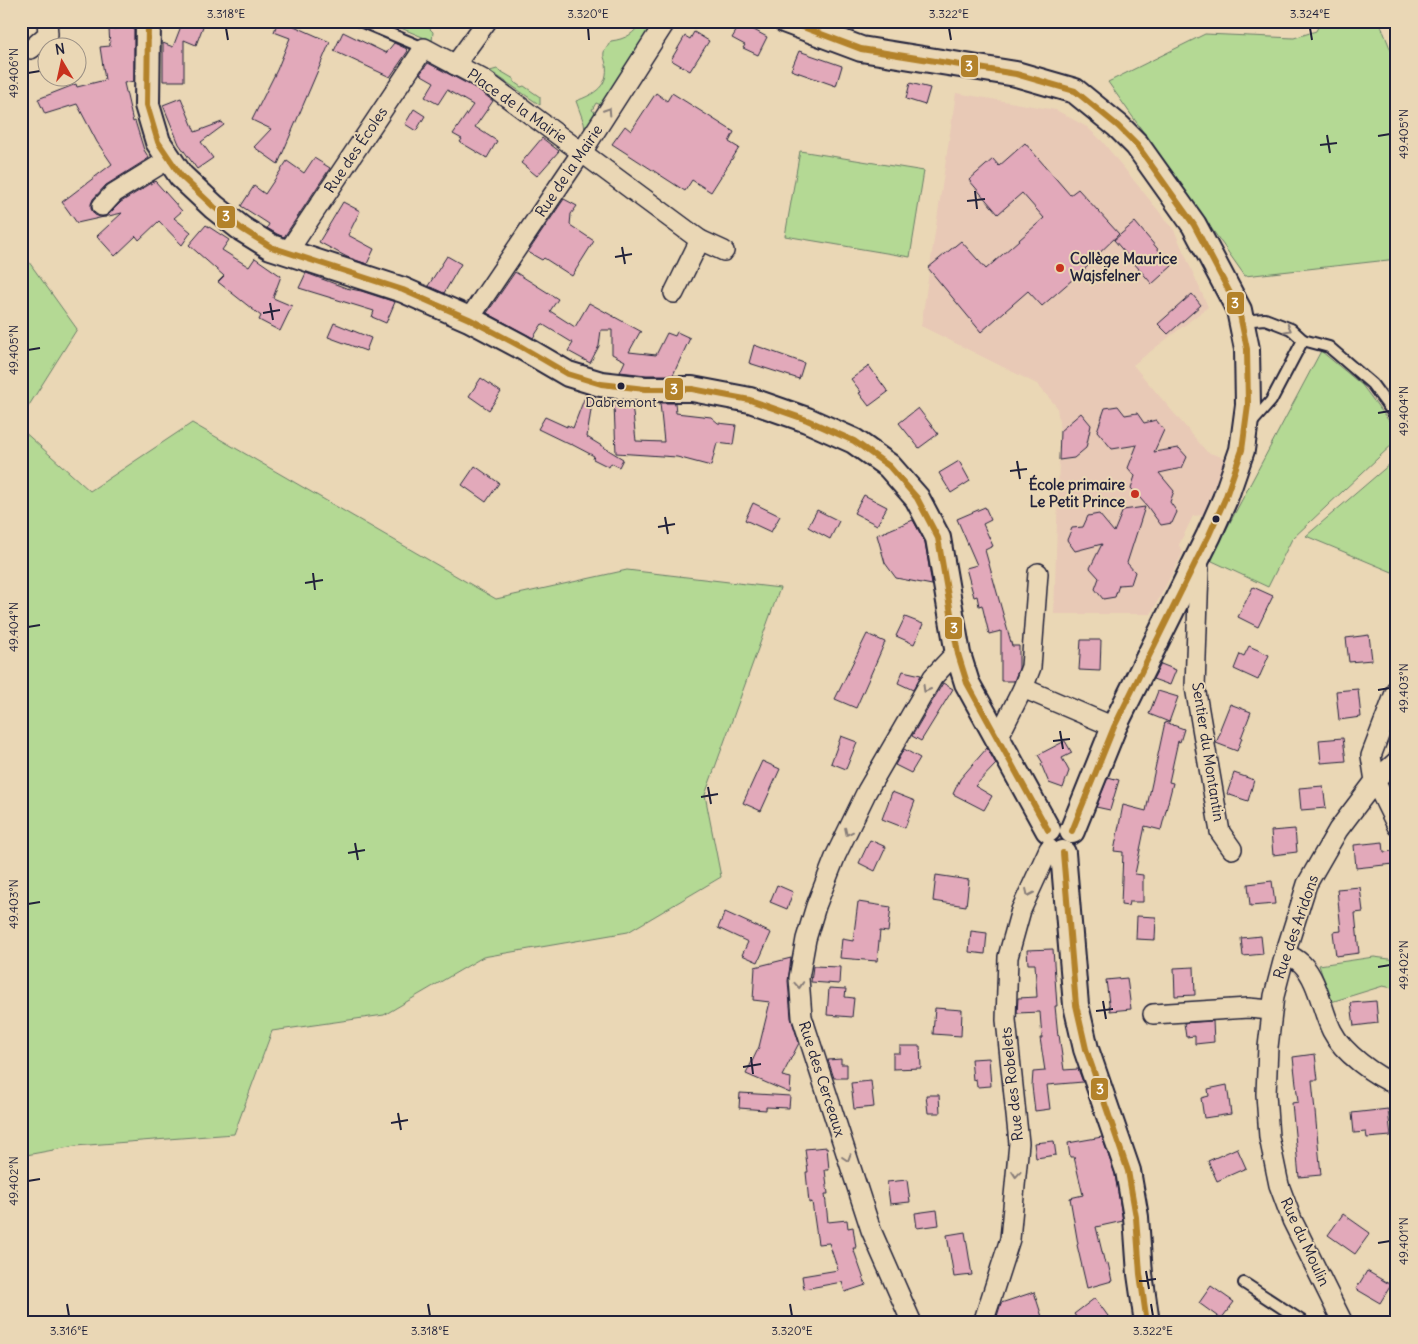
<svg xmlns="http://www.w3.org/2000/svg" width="1418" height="1344" font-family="Delius,sans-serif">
  <rect width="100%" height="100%" fill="#ead7b5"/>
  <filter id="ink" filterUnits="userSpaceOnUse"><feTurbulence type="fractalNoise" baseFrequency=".02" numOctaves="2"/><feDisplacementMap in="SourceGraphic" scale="10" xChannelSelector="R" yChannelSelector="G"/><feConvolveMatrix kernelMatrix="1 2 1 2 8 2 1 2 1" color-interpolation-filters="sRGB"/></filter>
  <g filter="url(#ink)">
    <polygon fill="#e8c9b6" points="956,93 1056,110 1087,127 1102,141 1174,230 1208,307 1133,365 1207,452 1225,458 1203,515 1193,516 1179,545 1183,553 1151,614 1054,614 1060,431 1057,407 1037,384 921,326"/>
    <g fill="#b4d994" stroke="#6b7e68">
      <polygon points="384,21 418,21 425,24 433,32 432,41"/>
      <path d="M642 21H657L601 105 596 103 592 110 596 113 585 130 584 123 576 101C595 94 609 86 606 64 605 59 603 56 604 52 606 48 609 45 611 41 626 39 634 34 642 21Z"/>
      <polygon points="1321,21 1379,21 1397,65 1397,259 1245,276 1108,82 1205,34 1294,38 1316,31"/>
      <polygon points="497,69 514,79 514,82 521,87 524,86 540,97 540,105 490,71"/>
      <polygon points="800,151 924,171 910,257 785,236"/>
      <polygon points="21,251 77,329 21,418"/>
      <polygon points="1321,351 1362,385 1395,429 1396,441 1292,539 1268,587 1210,560"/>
      <polygon points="192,423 496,599 627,570 780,588 705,795 721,877 628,932 483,957 384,1015 272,1031 234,1134 75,1146 21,1156 21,429 90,491"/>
      <polygon points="1397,458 1397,574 1306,536"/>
      <polygon points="1374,957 1397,960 1397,989 1383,986 1331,1002 1319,965"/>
    </g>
    <g fill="#e2a9ba" stroke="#22223b">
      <polygon points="183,21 205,21 196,45 184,40 184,81 163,81 163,43 173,47"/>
      <polygon points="278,21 296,21 294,26 330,42 278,164 254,147 271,129 252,120 277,70 290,38 274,32"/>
      <polygon points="741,23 767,37 758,55 743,48 745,45 732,38"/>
      <polygon points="134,28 134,81 124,83 133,122 135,121 144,150 149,158 106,185 93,199 91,204 91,209 95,215 100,217 106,217 121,202 155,181 182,211 174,218 191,232 182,245 159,221 139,240 136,236 115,256 97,236 122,213 77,223 62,202 112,164 97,142 77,104 45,114 38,99 76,84 77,87 105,80 100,47 110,46 109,29"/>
      <polygon points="343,32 386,53 394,43 407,49 406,50 408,51 390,77 334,51"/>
      <polygon points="694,32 709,41 690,71 671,60 685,36 690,39"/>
      <polygon points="799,51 842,66 836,86 791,70"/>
      <polygon points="428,63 479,90 493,101 475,127 497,141 487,158 460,142 462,139 453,134 473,105 447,90 438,104 425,97 434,82 420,74"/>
      <polygon points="910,83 930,88 925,105 906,99"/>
      <polygon points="656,93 667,101 672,93 734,132 729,142 739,148 711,192 692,180 685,191 612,144 625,126 631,131"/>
      <polygon points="181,98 195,132 222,122 224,125 201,142 213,158 197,169 179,144 163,105"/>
      <polygon points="414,109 425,116 416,131 405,124"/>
      <polygon points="542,138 559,151 537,176 521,163"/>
      <polygon points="1025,143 1070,195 1078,189 1119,234 1087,265 1088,266 1042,306 1028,291 981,332 928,268 961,241 986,269 1044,218 1022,193 998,214 969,180 993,159 999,166"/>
      <polygon points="314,158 330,168 284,237 277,234 267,228 269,224 241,206 254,186 265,194 287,161 304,173"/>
      <polygon points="564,199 577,206 571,214 570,225 594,241 572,276 544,258 542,260 528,252"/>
      <polygon points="343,202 360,211 348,235 374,249 367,264 347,257 319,242"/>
      <polygon points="1135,222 1172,266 1152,284 1114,240"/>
      <polygon points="206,225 229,240 222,250 249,267 255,258 281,276 273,298 292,306 280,331 259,320 261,316 218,282 224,276 189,245"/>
      <polygon points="447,256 461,264 444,293 428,286"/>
      <polygon points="515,272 558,299 550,311 575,327 589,303 642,332 640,332 629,352 656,355 667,333 675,336 677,332 690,338 673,375 646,375 620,372 625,361 612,354 612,330 601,330 599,346 590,363 568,351 573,343 542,324 533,338 487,313"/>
      <polygon points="306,273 346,288 361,291 395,302 386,323 372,317 374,311 299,288"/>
      <polygon points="1192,294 1201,305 1168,334 1158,324"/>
      <polygon points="334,323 371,338 366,351 328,337"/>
      <polygon points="754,345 804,363 799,379 749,363"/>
      <polygon points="869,366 888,392 869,406 859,393 861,392 851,379"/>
      <polygon points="481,378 501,392 489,410 469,396"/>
      <polygon points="586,394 593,396 587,437 623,459 619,467 611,463 609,467 593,459 594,456 571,444 571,445 538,429 545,417 567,427 567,425 573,428"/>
      <polygon points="660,403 675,403 676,413 711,417 718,423 736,425 733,445 717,443 711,466 677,457 616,453 614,405 632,404 636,441 664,442"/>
      <polygon points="1118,406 1125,415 1137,413 1144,423 1156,420 1164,430 1154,452 1179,448 1187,457 1182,468 1159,473 1174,491 1170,502 1177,512 1172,523 1161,525 1147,506 1131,488 1135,476 1128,468 1137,445 1112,449 1097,431 1105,408"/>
      <polygon points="918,408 938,434 919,448 899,423"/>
      <polygon points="1081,413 1091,425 1086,448 1074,458 1059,460 1060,431"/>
      <polygon points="959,461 970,481 951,493 939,473"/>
      <polygon points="475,466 499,483 486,502 462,485"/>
      <polygon points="864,495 887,507 877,525 854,513"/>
      <polygon points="753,503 780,516 771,532 745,520"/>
      <polygon points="985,507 991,520 983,524 993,546 985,550 1012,646 1019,646 1019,668 1014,681 1001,681 1001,631 989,634 982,605 979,606 977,596 974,597 966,568 977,565 957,519"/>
      <polygon points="1145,507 1127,563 1135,572 1131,584 1119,585 1115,597 1103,599 1095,589 1099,578 1090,568 1102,544 1075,551 1067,540 1072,528 1083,527 1088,516 1099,514 1114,532 1123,510"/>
      <polygon points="817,510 839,521 830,539 808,527"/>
      <polygon points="913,520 925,542 932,585 896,578 885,563 877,535"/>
      <polygon points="1253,587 1273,596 1258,627 1238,617"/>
      <polygon points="905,617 923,624 914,644 896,636"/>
      <polygon points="867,634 885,642 856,708 835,699"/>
      <polygon points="1369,635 1372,660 1349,662 1346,638"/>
      <polygon points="1081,640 1101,640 1100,671 1079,670"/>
      <polygon points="1249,646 1269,655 1258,680 1234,669 1240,654 1244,656"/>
      <polygon points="1161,664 1176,670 1170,685 1153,679"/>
      <polygon points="903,671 921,675 913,690 898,683"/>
      <polygon points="943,683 953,689 921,741 912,736"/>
      <polygon points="1358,689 1361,717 1339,720 1336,691"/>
      <polygon points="1158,691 1178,697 1169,722 1149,714"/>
      <polygon points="1230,704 1251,712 1241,738 1242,738 1237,751 1216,743 1221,731 1220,729"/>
      <polygon points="1165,722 1184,729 1180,742 1178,741 1169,782 1173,783 1161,830 1145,826 1135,874 1143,875 1143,902 1129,902 1128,906 1121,905 1123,852 1114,851 1123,805 1146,811"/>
      <polygon points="841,736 857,742 846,769 831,763"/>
      <polygon points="1343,738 1346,761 1321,763 1319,740"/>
      <polygon points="1065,741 1072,753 1062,758 1069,771 1063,788 1049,783 1041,764 1043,763 1038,755"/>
      <polygon points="987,748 996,764 975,786 992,796 984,810 953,794 960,779"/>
      <polygon points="904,749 920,758 911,773 895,765"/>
      <polygon points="762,761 780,769 761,811 743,803"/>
      <polygon points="1234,773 1254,780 1248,801 1227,794"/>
      <polygon points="1108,777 1119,780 1110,810 1096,807"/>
      <polygon points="1323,786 1326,808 1301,810 1299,788"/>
      <polygon points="892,792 915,801 905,828 882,819"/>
      <polygon points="1295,829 1297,852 1273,855 1271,831"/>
      <polygon points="870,840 886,847 875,871 859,863"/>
      <polygon points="1383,842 1384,852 1393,851 1394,864 1356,868 1354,845"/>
      <polygon points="936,875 969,880 966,906 933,901"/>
      <polygon points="1272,881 1275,904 1250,906 1248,884"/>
      <polygon points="777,885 793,892 787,909 770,902"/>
      <polygon points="1360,887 1363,912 1355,913 1359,953 1336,956 1333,932 1341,931 1337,889"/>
      <polygon points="858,902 891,907 888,932 880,931 877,961 840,958 842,939 853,941"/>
      <polygon points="725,912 771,933 758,962 742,955 748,942 718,928"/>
      <polygon points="1137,916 1156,917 1155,940 1136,939"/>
      <polygon points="971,931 987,933 985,954 969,952"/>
      <polygon points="1261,936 1263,954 1243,956 1241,938"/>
      <polygon points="1053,949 1057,1006 1055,1006 1058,1036 1059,1035 1064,1070 1078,1069 1083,1082 1047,1085 1050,1109 1035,1111 1032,1086 1033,1072 1045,1071 1040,1038 1042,1038 1040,1012 1017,1013 1018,998 1037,997 1035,964 1028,964 1027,950"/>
      <polygon points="791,958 788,981 791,1018 799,1043 782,1076 791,1078 790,1093 746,1074 759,1047 770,1002 753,1000 755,967"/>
      <polygon points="813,966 840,967 839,984 811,982"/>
      <polygon points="1194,967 1195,995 1175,996 1174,968"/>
      <polygon points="1127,978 1131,1009 1110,1011 1106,980"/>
      <polygon points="829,988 846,989 845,997 854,998 852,1017 827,1015"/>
      <polygon points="1376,1001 1378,1023 1354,1026 1351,1003"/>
      <polygon points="935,1008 962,1010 961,1036 933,1034"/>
      <polygon points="1213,1021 1214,1042 1195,1044 1195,1036 1186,1037 1184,1023"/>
      <polygon points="900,1046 920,1046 921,1068 893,1069 893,1053 900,1053"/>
      <polygon points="1315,1054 1318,1080 1312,1080 1321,1175 1299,1177 1292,1103 1298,1102 1293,1057"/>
      <polygon points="989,1058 991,1086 977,1087 976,1079 973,1080 971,1059"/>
      <polygon points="841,1059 841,1064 847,1064 847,1078 834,1078 828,1060"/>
      <polygon points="871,1081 874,1107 854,1109 851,1083"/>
      <polygon points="1227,1085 1231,1114 1204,1118 1201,1098 1209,1096 1208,1089"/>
      <polygon points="740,1093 790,1096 789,1108 766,1107 766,1110 739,1108"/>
      <polygon points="926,1095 939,1095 940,1113 928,1113"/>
      <polygon points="1388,1109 1391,1136 1367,1138 1366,1132 1354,1133 1352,1113"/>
      <polygon points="1102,1137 1115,1174 1123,1221 1096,1227 1105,1264 1108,1263 1112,1281 1087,1288 1077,1245 1078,1244 1070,1198 1083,1195 1074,1157 1070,1157 1068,1143"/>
      <polygon points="1054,1141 1056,1155 1036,1158 1034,1143"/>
      <polygon points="827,1147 829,1170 825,1170 828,1194 825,1194 828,1222 847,1220 848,1228 853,1227 856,1248 853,1248 866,1285 845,1292 842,1282 804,1289 802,1276 838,1270 829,1243 818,1244 812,1202 809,1203 806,1172 808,1172 805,1149"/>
      <polygon points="1237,1148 1246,1168 1217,1181 1208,1161"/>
      <polygon points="907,1180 910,1202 890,1204 887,1182"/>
      <polygon points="937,1210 939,1225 917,1228 915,1213"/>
      <polygon points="1343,1214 1370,1233 1355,1254 1328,1235"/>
      <polygon points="965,1232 972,1275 954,1277 947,1235"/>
      <polygon points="1367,1271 1391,1285 1380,1303 1356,1289"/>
      <polygon points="1211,1286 1234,1302 1221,1319 1199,1303"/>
      <polygon points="1034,1292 1044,1323 995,1323 1001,1303"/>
      <polygon points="1095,1298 1113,1323 1080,1323 1074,1314"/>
    </g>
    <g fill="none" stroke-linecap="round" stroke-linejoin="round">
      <g stroke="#22223b" stroke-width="14">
        <g id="service">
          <polyline points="360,21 424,48"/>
          <polyline points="1241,321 1265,319 1291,329 1303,340 1271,401 1250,425"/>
          <polyline points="1303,340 1329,347 1372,384 1397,418"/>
          <polyline points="1244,1283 1305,1323"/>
        </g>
      </g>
      <g stroke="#22223b" stroke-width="22">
        <g id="minor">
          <polyline points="31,49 48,34 47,21"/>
          <polyline points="455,65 487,21"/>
          <polyline points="102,206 114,193 169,159"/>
          <polyline points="287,253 424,48 484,80 700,240 724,251"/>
          <polyline points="674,293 700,240"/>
          <polyline points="469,319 582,152 666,21"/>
          <polyline points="1195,562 1199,569 1195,687 1220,832 1232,849"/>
          <polyline points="1023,688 1114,727"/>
          <polyline points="998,738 1023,688 1031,667 1038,573"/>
          <polyline points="1397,761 1375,781 1397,826"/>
          <path d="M1285 954C1291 956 1297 959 1302 964 1318 980 1322 1011 1332 1031 1343 1053 1375 1076 1397 1085"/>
          <polyline points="1153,1014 1248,1008 1271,1010"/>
          <polyline points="912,1323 871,1230 802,1017 799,978 806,939 816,906 836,855 867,791 933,677 951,658 958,654"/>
          <polyline points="983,1323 1010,1239 1019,1143 1006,1020 1008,957 1021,910 1049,849"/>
          <polyline points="1343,1323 1292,1220 1279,1185 1269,1137 1266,1094 1268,1047 1274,996 1285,954 1307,884 1338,830 1375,781 1371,756 1397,688"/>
        </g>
      </g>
      <g stroke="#22223b" stroke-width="28">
        <g id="tertiary">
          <polyline points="148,21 147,105 158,142 181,176 214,207 242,229 271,247 403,290 469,319 520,346 568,374 601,384 645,389 692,389 750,400 807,420 854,441 889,466 917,498 938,538 958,654 967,683 1048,830"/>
          <polyline points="786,21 861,49 1016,74 1075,91 1118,126 1137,145 1194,225 1239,310 1247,349 1248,405 1242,450 1225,499 1209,535 1114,727 1072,831"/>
          <polyline points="1063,853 1076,1005 1086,1049 1128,1171 1136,1217 1140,1274 1147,1323"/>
        </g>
      </g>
      <use href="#service" stroke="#ead7b5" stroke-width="10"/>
      <use href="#minor" stroke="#ead7b5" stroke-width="19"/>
      <use href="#tertiary" stroke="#ead7b5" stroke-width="24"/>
      <g stroke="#ead7b5" stroke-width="10">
        <g id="bus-1">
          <polyline points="148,21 147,105 158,142 181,176 214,207 242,229 271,247 403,290 469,319 520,346 568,374 601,384 645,389 692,389 750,400 807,420 854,441 889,466 917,498 938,538 958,654 967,683 1048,830"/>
          <polyline points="787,21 861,49 1016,74 1075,91 1118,126 1137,145 1194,225 1239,310 1247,349 1248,405 1242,450 1225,499 1209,535 1114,727 1072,831"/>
          <polyline points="1063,853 1076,1005 1086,1049 1128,1171 1136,1217 1140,1274 1147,1323"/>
        </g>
      </g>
      <use href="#bus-1" stroke="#b3822a" stroke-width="6"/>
    </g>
    <defs><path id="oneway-chevron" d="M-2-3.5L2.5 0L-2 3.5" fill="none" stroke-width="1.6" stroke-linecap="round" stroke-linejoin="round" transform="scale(1.25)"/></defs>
    <g stroke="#867c78">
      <use href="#oneway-chevron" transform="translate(608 111) rotate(-57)"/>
      <use href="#oneway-chevron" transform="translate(1288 329) rotate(27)"/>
      <use href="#oneway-chevron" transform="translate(926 689) rotate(120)"/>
      <use href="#oneway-chevron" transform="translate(848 832) rotate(116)"/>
      <use href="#oneway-chevron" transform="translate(1029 893) rotate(115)"/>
      <use href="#oneway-chevron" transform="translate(799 985) rotate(86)"/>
      <use href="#oneway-chevron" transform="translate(847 1158) rotate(72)"/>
      <use href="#oneway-chevron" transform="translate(1016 1174) rotate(95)"/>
    </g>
  </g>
  <path fill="none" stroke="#22223b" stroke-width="2" d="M226 28 228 40M588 28 589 40M949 28 951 40M1310 28 1312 40M28 73 40 71M1327 135 1330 153M1378 136 1390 134M1320 145 1337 143M975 191 977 209M967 201 985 199M622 247 625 264M615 257 632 254M270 303 273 320M263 313 280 310M28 350 40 348M1378 413 1390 411M1017 461 1020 479M1010 471 1027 469M665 517 668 534M658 527 675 524M313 573 315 590M305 583 323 580M28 627 40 625M1378 690 1390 688M1060 731 1063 749M1053 741 1070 739M708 787 711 804M701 797 718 794M355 843 358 860M348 853 365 850M28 904 40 902M1378 967 1390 965M1103 1001 1106 1019M1096 1011 1113 1009M751 1057 753 1074M743 1067 761 1064M398 1113 401 1130M391 1123 408 1120M28 1181 40 1179M1378 1243 1390 1241M1146 1271 1149 1289M1139 1281 1156 1279M67 1304 69 1316M428 1304 430 1316M790 1304 792 1316M1151 1304 1153 1316"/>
  <g fill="#c8321e" stroke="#ead7b5" stroke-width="2">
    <circle cx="1060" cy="268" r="5"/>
    <circle cx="1135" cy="494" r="5"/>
  </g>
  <g fill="#22223b" stroke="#ead7b5" stroke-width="2">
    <circle cx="621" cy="386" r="4.5"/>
    <circle cx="1216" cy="519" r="4.5"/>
  </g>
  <g text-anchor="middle" stroke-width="4" stroke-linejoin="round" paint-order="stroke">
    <g font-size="14" fill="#22223b" stroke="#ead7b5">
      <text x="621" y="407">Dabremont</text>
    </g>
    <g font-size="15" fill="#22223b" stroke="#ead7b5">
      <text transform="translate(517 106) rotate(35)" y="5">Place de la Mairie</text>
      <text transform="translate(356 150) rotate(-56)" y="5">Rue des Écoles</text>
      <text transform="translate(569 171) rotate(-56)" y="5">Rue de la Mairie</text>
      <text transform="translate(1208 752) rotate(81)" y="5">Sentier du Montantin</text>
      <text transform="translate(1296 927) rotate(-71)" y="5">Rue des Aridons</text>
      <text transform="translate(822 1079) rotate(72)" y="5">Rue des Cerceaux</text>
      <text transform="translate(1012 1084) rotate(-96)" y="5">Rue des Robelets</text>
      <text transform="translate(1305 1242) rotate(65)" y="5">Rue du Moulin</text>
    </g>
    <g font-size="15" font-weight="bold" fill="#22223b" stroke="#ead7b5" text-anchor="start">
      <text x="1070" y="264">Collège Maurice<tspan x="1070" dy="17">Wajsfelner</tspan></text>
      <text x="1125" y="490" text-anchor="end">École primaire<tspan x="1125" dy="17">Le Petit Prince</tspan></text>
    </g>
  </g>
  <g stroke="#ead7b5" stroke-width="2">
    <rect x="960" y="54" width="19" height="24" rx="5" fill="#b3822a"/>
    <rect x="216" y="205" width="20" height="24" rx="5" fill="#b3822a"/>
    <rect x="1226" y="291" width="19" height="24" rx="5" fill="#b3822a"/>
    <rect x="664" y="377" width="20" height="24" rx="5" fill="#b3822a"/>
    <rect x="944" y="616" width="19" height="24" rx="5" fill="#b3822a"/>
    <rect x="1090" y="1077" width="19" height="24" rx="5" fill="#b3822a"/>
  </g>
  <g font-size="14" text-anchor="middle" font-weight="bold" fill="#fff">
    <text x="969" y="71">3</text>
    <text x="226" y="221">3</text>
    <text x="1235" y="308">3</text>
    <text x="674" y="394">3</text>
    <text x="954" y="633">3</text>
    <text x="1100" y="1094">3</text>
  </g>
  <rect width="1418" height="1344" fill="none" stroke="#ead7b5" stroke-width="55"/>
  <g transform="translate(62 62) rotate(351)"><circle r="24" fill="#ead7b5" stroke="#9a8f84"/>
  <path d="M0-4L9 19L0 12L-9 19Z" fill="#c8321e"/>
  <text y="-8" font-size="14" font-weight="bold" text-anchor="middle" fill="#22223b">N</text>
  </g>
  <rect x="28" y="28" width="1362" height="1288" fill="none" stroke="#22223b" stroke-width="2"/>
  <g font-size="12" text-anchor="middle" fill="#22223b">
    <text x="226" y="18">3.318°E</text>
    <text x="588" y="18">3.320°E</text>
    <text x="949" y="18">3.322°E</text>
    <text x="1310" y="18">3.324°E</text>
    <text transform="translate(14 73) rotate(-90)" y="4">49.406°N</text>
    <text transform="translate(1404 134) rotate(-90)" y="4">49.405°N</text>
    <text transform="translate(14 350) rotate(-90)" y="4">49.405°N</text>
    <text transform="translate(1404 411) rotate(-90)" y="4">49.404°N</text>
    <text transform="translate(14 627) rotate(-90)" y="4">49.404°N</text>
    <text transform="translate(1404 688) rotate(-90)" y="4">49.403°N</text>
    <text transform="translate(14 904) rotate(-90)" y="4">49.403°N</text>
    <text transform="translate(1404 965) rotate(-90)" y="4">49.402°N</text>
    <text transform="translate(14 1181) rotate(-90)" y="4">49.402°N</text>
    <text transform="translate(1404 1241) rotate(-90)" y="4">49.401°N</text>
    <text x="69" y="1335">3.316°E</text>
    <text x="430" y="1335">3.318°E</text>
    <text x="792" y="1335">3.320°E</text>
    <text x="1153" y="1335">3.322°E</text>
  </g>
</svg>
